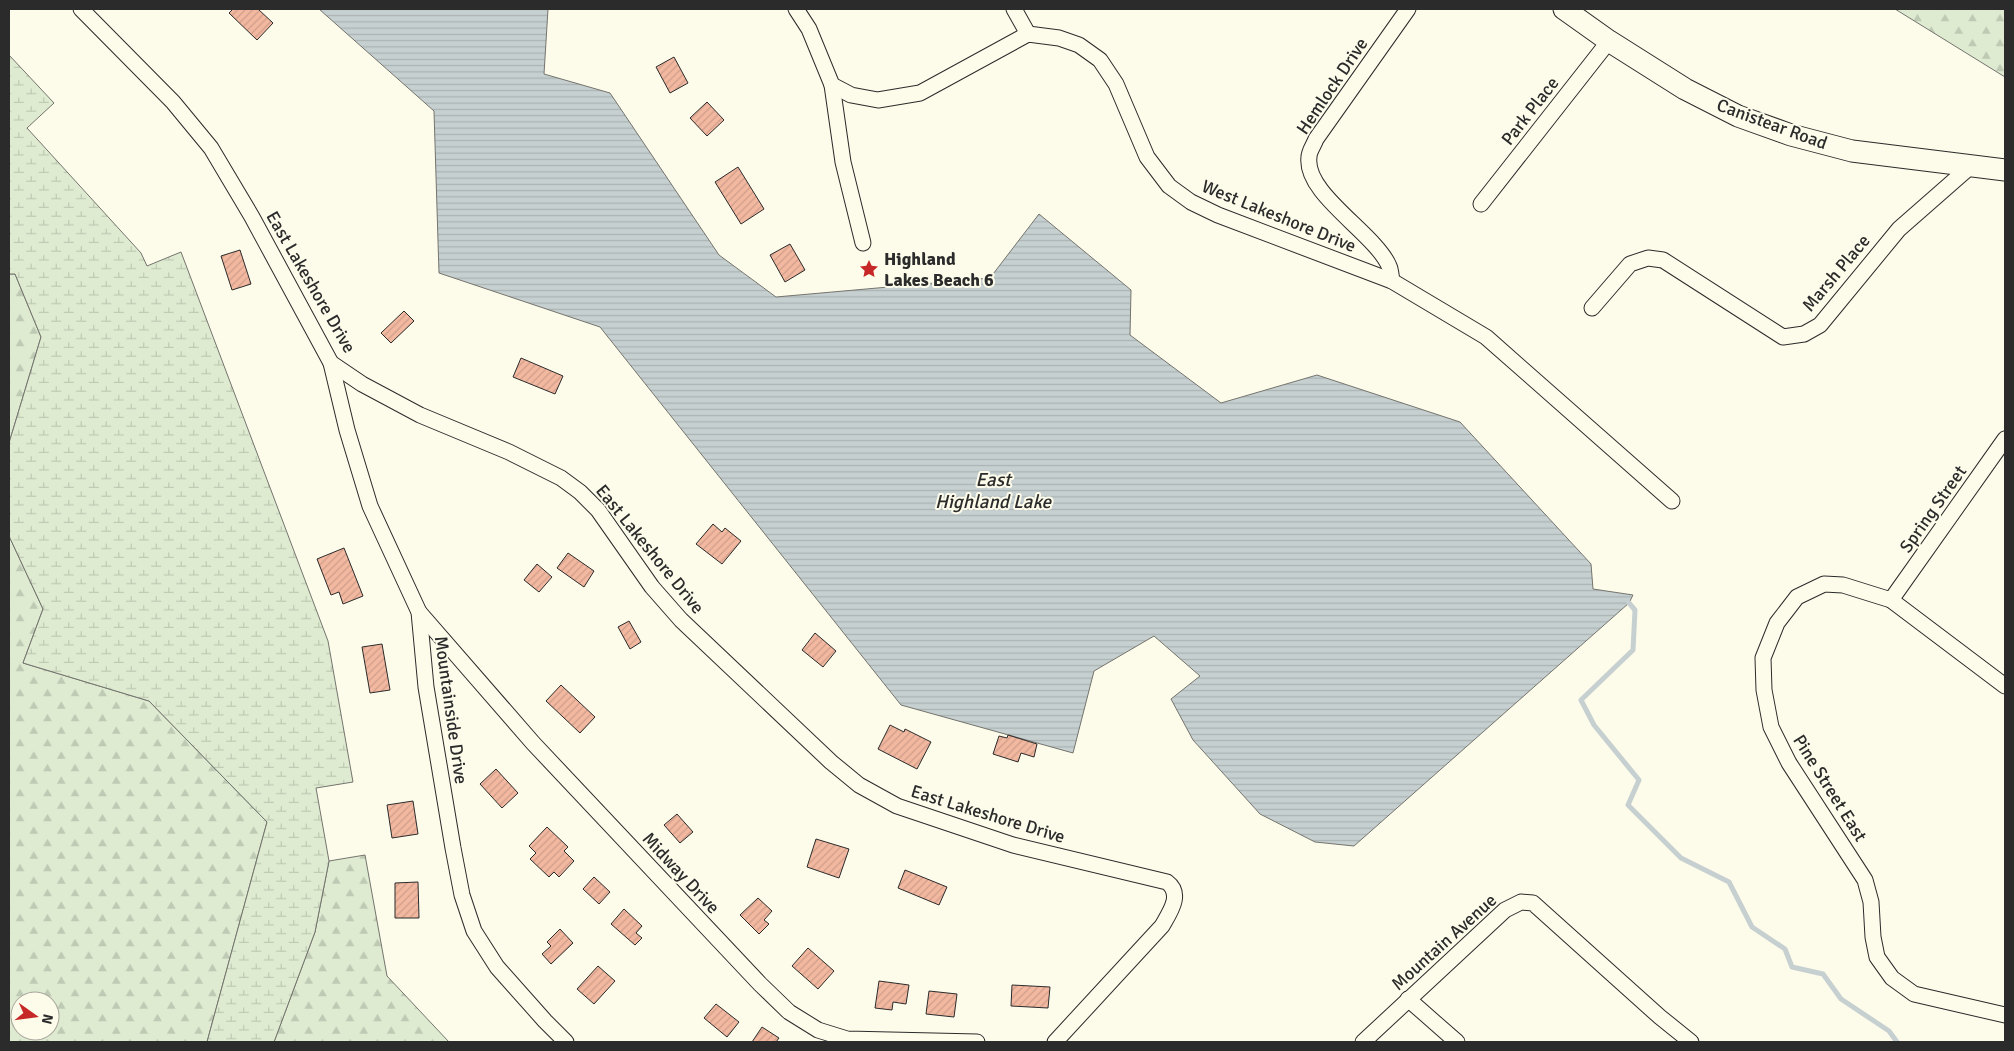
<svg xmlns="http://www.w3.org/2000/svg" width="2014" height="1051" font-family="Signika,sans-serif">
  <defs>
    <pattern id="forest-firs" width="22" height="20" patternUnits="userSpaceOnUse" patternTransform="scale(1.25)"><rect width="22" height="20" fill="#deebd1"/><path d="M5 1l3.5 6h-7zM16 11l3.5 6h-7z" fill="#bfcab4"/></pattern>
    <pattern id="wetland-marsh" width="20" height="14" patternUnits="userSpaceOnUse" patternTransform="scale(1.25)"><rect width="20" height="14" fill="#deebd1"/><path d="M1 5h8M5 5V1M11 12h8M15 12V8" fill="none" stroke="#bfcab4"/></pattern>
    <pattern id="water-rules" width="6" height="5" patternUnits="userSpaceOnUse" patternTransform="scale(1.25)"><rect width="6" height="5" fill="#c7d0d0"/><path d="M0 2.5h6" fill="none" stroke="#abb3b3"/></pattern>
    <pattern id="building-hatch" width="6" height="6" patternUnits="userSpaceOnUse" patternTransform="scale(1.25)"><rect width="6" height="6" fill="#f2b8a0"/><path d="M-1 1l2-2M0 6l6-6M5 7l2-2" fill="none" stroke="#d09e8a"/></pattern>
  </defs>
  <rect width="100%" height="100%" fill="#fdfbea"/>
  <g fill="url(#forest-firs)" stroke="#74746e" fill-rule="evenodd">
    <polygon points="1895,9 2005,9 2005,77"/>
    <polygon points="9,274 15,274 41,337 9,443"/>
    <path d="M9 536 43 609 23 663 149 701 267 822 207 1042H9ZM20 1001H50V1031H20Z"/>
    <polygon points="365,855 387,976 449,1042 274,1042 315,932 329,861"/>
  </g>
  <polygon fill="url(#wetland-marsh)" stroke="#74746e" points="9,55 54,103 27,128 141,253 147,266 181,252 328,641 353,782 316,788 329,861 315,932 274,1042 207,1042 267,822 149,701 23,663 43,609 9,536 9,443 41,337 15,274 9,274"/>
  <polygon fill="url(#water-rules)" stroke="#74746e" points="319,9 548,9 544,74 610,93 719,255 776,297 990,278 1039,214 1131,290 1130,335 1221,403 1317,375 1460,422 1591,564 1593,589 1633,595 1629,603 1354,846 1315,842 1260,814 1193,740 1171,699 1200,676 1154,636 1094,671 1073,753 901,705 600,327 439,273 434,111"/>
  <g fill="none" stroke-linecap="round" stroke-linejoin="round">
    <polyline stroke="#c7d0d0" stroke-width="5" points="1629,603 1635,610 1633,650 1581,700 1594,725 1639,780 1628,805 1681,858 1729,882 1752,927 1785,949 1792,967 1823,974 1841,999 1889,1031 1897,1042"/>
  </g>
  <g fill="url(#building-hatch)" stroke="#2b2b2b">
    <polygon points="233,9 258,9 273,23 257,40 229,13"/>
    <polygon points="674,57 688,83 670,93 656,67"/>
    <polygon points="707,102 724,120 707,136 690,118"/>
    <polygon points="738,167 764,209 741,224 715,182"/>
    <polygon points="790,244 805,270 785,282 770,255"/>
    <polygon points="240,250 251,284 232,290 221,256"/>
    <polygon points="404,311 414,321 391,343 381,333"/>
    <polygon points="521,358 563,376 555,394 513,377"/>
    <polygon points="713,524 722,532 725,528 741,541 722,564 696,544"/>
    <polygon points="344,548 363,596 343,604 339,592 331,595 317,559"/>
    <polygon points="568,553 594,571 584,587 557,568"/>
    <polygon points="537,564 552,577 539,592 524,580"/>
    <polygon points="629,621 641,642 630,649 618,627"/>
    <polygon points="815,633 836,651 823,667 802,650"/>
    <polygon points="382,644 390,690 370,693 362,647"/>
    <polygon points="561,685 595,717 580,733 546,701"/>
    <polygon points="890,725 904,732 905,729 931,742 917,769 878,749"/>
    <polygon points="1008,735 1037,744 1034,757 1021,753 1018,762 993,754 999,736 1007,738"/>
    <polygon points="496,769 518,793 502,808 480,784"/>
    <polygon points="413,801 418,834 392,838 387,805"/>
    <polygon points="677,814 693,832 680,843 664,825"/>
    <polygon points="547,827 568,847 564,851 574,861 559,877 554,872 549,877 530,859 536,853 529,846"/>
    <polygon points="816,839 849,849 839,878 807,867"/>
    <polygon points="905,870 947,887 939,905 898,888"/>
    <polygon points="594,877 610,892 599,904 583,889"/>
    <polygon points="418,882 419,918 395,918 395,883"/>
    <polygon points="758,898 772,911 764,920 769,924 759,934 740,915"/>
    <polygon points="624,909 642,926 636,933 642,938 635,945 611,924"/>
    <polygon points="560,929 573,943 551,964 542,954 551,946 547,942"/>
    <polygon points="808,948 834,971 818,989 792,966"/>
    <polygon points="598,966 615,981 594,1004 577,989"/>
    <polygon points="879,981 909,985 906,1004 893,1002 892,1010 875,1008"/>
    <polygon points="1012,985 1050,987 1048,1008 1011,1006"/>
    <polygon points="929,991 957,994 954,1017 926,1014"/>
    <polygon points="716,1004 739,1022 727,1037 704,1018"/>
    <polygon points="762,1027 779,1038 776,1042 752,1042"/>
  </g>
  <g fill="none" stroke-linecap="round" stroke-linejoin="round">
    <g stroke="#2b2b2b" stroke-width="17">
      <g id="street">
        <path d="M81 9 173 102 211 148 252 217 331 363 362 384 420 415 509 452 561 478 580 492 598 510 652 587 681 620 831 762 859 785 897 806 1013 845 1167 882C1183 894 1170 912 1162 926L1055 1042"/>
        <polyline points="796,9 809,29 832,85 851,95 878,100 920,93 1028,34 1059,38 1079,45 1100,60 1116,84 1147,157 1169,186 1191,202 1218,215 1392,281 1486,337 1672,501"/>
        <polyline points="1014,9 1028,34"/>
        <polyline points="832,85 843,162 863,243"/>
        <polyline points="1481,204 1609,41"/>
        <path d="M1392 281C1391 276 1391 270 1389 266 1375 233 1304 194 1309 157 1309 151 1314 145 1316 139L1408 9"/>
        <polyline points="1592,308 1630,264 1648,258 1663,260 1783,337 1804,334 1820,325 1899,229 1972,165"/>
        <polyline points="331,363 347,430 370,506 419,612 426,687 453,848 462,895 474,931 497,967 545,1021 566,1042"/>
        <polyline points="1891,600 2005,439"/>
        <polyline points="419,612 533,743 760,984 789,1012 818,1030 847,1039 977,1042"/>
        <polyline points="2005,686 1891,600 1843,585 1824,584 1797,597 1777,623 1763,658 1764,690 1771,727 1789,763 1865,880 1871,902 1873,937 1877,957 1892,978 1914,994 2005,1015"/>
        <polyline points="1408,999 1457,1042"/>
        <polyline points="1363,1042 1505,910 1521,902 1533,903 1660,1017 1691,1042"/>
      </g>
    </g>
    <g stroke="#2b2b2b" stroke-width="23">
      <polyline id="secondary" points="1564,9 1609,41 1685,89 1738,116 1791,135 1852,151 2005,170"/>
    </g>
    <use href="#street" stroke="#fdfbea" stroke-width="15"/>
    <use href="#secondary" stroke="#fdfbea" stroke-width="21"/>
  </g>
  <defs>
    <g id="sight-bare" transform="scale(1.5)"><path d="M0-6L1.8-2.2L6-1.7L2.9 1.2L3.7 5.4L0 3.3L-3.7 5.4L-2.9 1.2L-6-1.7L-1.8-2.2Z" fill="#c62828" stroke="#fdfbea" stroke-width="2.5" paint-order="stroke"/></g>
  </defs>
  <g fill-rule="evenodd">
    <use href="#sight-bare" x="869" y="269"/>
  </g>
  <g text-anchor="middle" stroke-width="4" stroke-linejoin="round" paint-order="stroke">
    <g font-size="18" fill="#2b2b2b" stroke="#fdfbea">
      <text transform="translate(1332 86) rotate(-56)" y="6">Hemlock Drive</text>
      <text transform="translate(1530 111) rotate(-52)" y="6">Park Place</text>
      <text transform="translate(1772 124) rotate(20)" y="6">Canistear Road</text>
      <text transform="translate(1279 216) rotate(22)" y="6">West Lakeshore Drive</text>
      <text transform="translate(1836 273) rotate(-50)" y="6">Marsh Place</text>
      <text transform="translate(311 282) rotate(60)" y="6">East Lakeshore Drive</text>
      <text transform="translate(1933 509) rotate(-55)" y="6">Spring Street</text>
      <text transform="translate(650 549) rotate(51)" y="6">East Lakeshore Drive</text>
      <text transform="translate(451 710) rotate(82)" y="6">Mountainside Drive</text>
      <text transform="translate(1830 788) rotate(58)" y="6">Pine Street East</text>
      <text transform="translate(988 814) rotate(17)" y="6">East Lakeshore Drive</text>
      <text transform="translate(681 873) rotate(47)" y="6">Midway Drive</text>
      <text transform="translate(1444 942) rotate(-42)" y="6">Mountain Avenue</text>
    </g>
    <g font-size="18" font-weight="bold" fill="#2b2b2b" stroke="#fdfbea" text-anchor="start">
      <text x="884" y="265">Highland<tspan x="884" dy="21">Lakes Beach 6</tspan></text>
    </g>
    <g font-size="19" font-style="italic" fill="#2b2b2b" stroke="#fdfbea">
      <text x="993" y="486">East<tspan x="993" dy="22">Highland Lake</tspan></text>
    </g>
  </g>
  <rect width="2014" height="1051" fill="none" stroke="#2b2b2b" stroke-width="20"/>
  <g transform="translate(35 1016) rotate(104)"><circle r="24" fill="#fdfbea" stroke="#a9a89e"/>
  <path d="M0-4L9 19L0 12L-9 19Z" fill="#c62828"/>
  <text y="-8" font-size="14" font-weight="bold" text-anchor="middle" fill="#2b2b2b">N</text>
  </g>
</svg>
